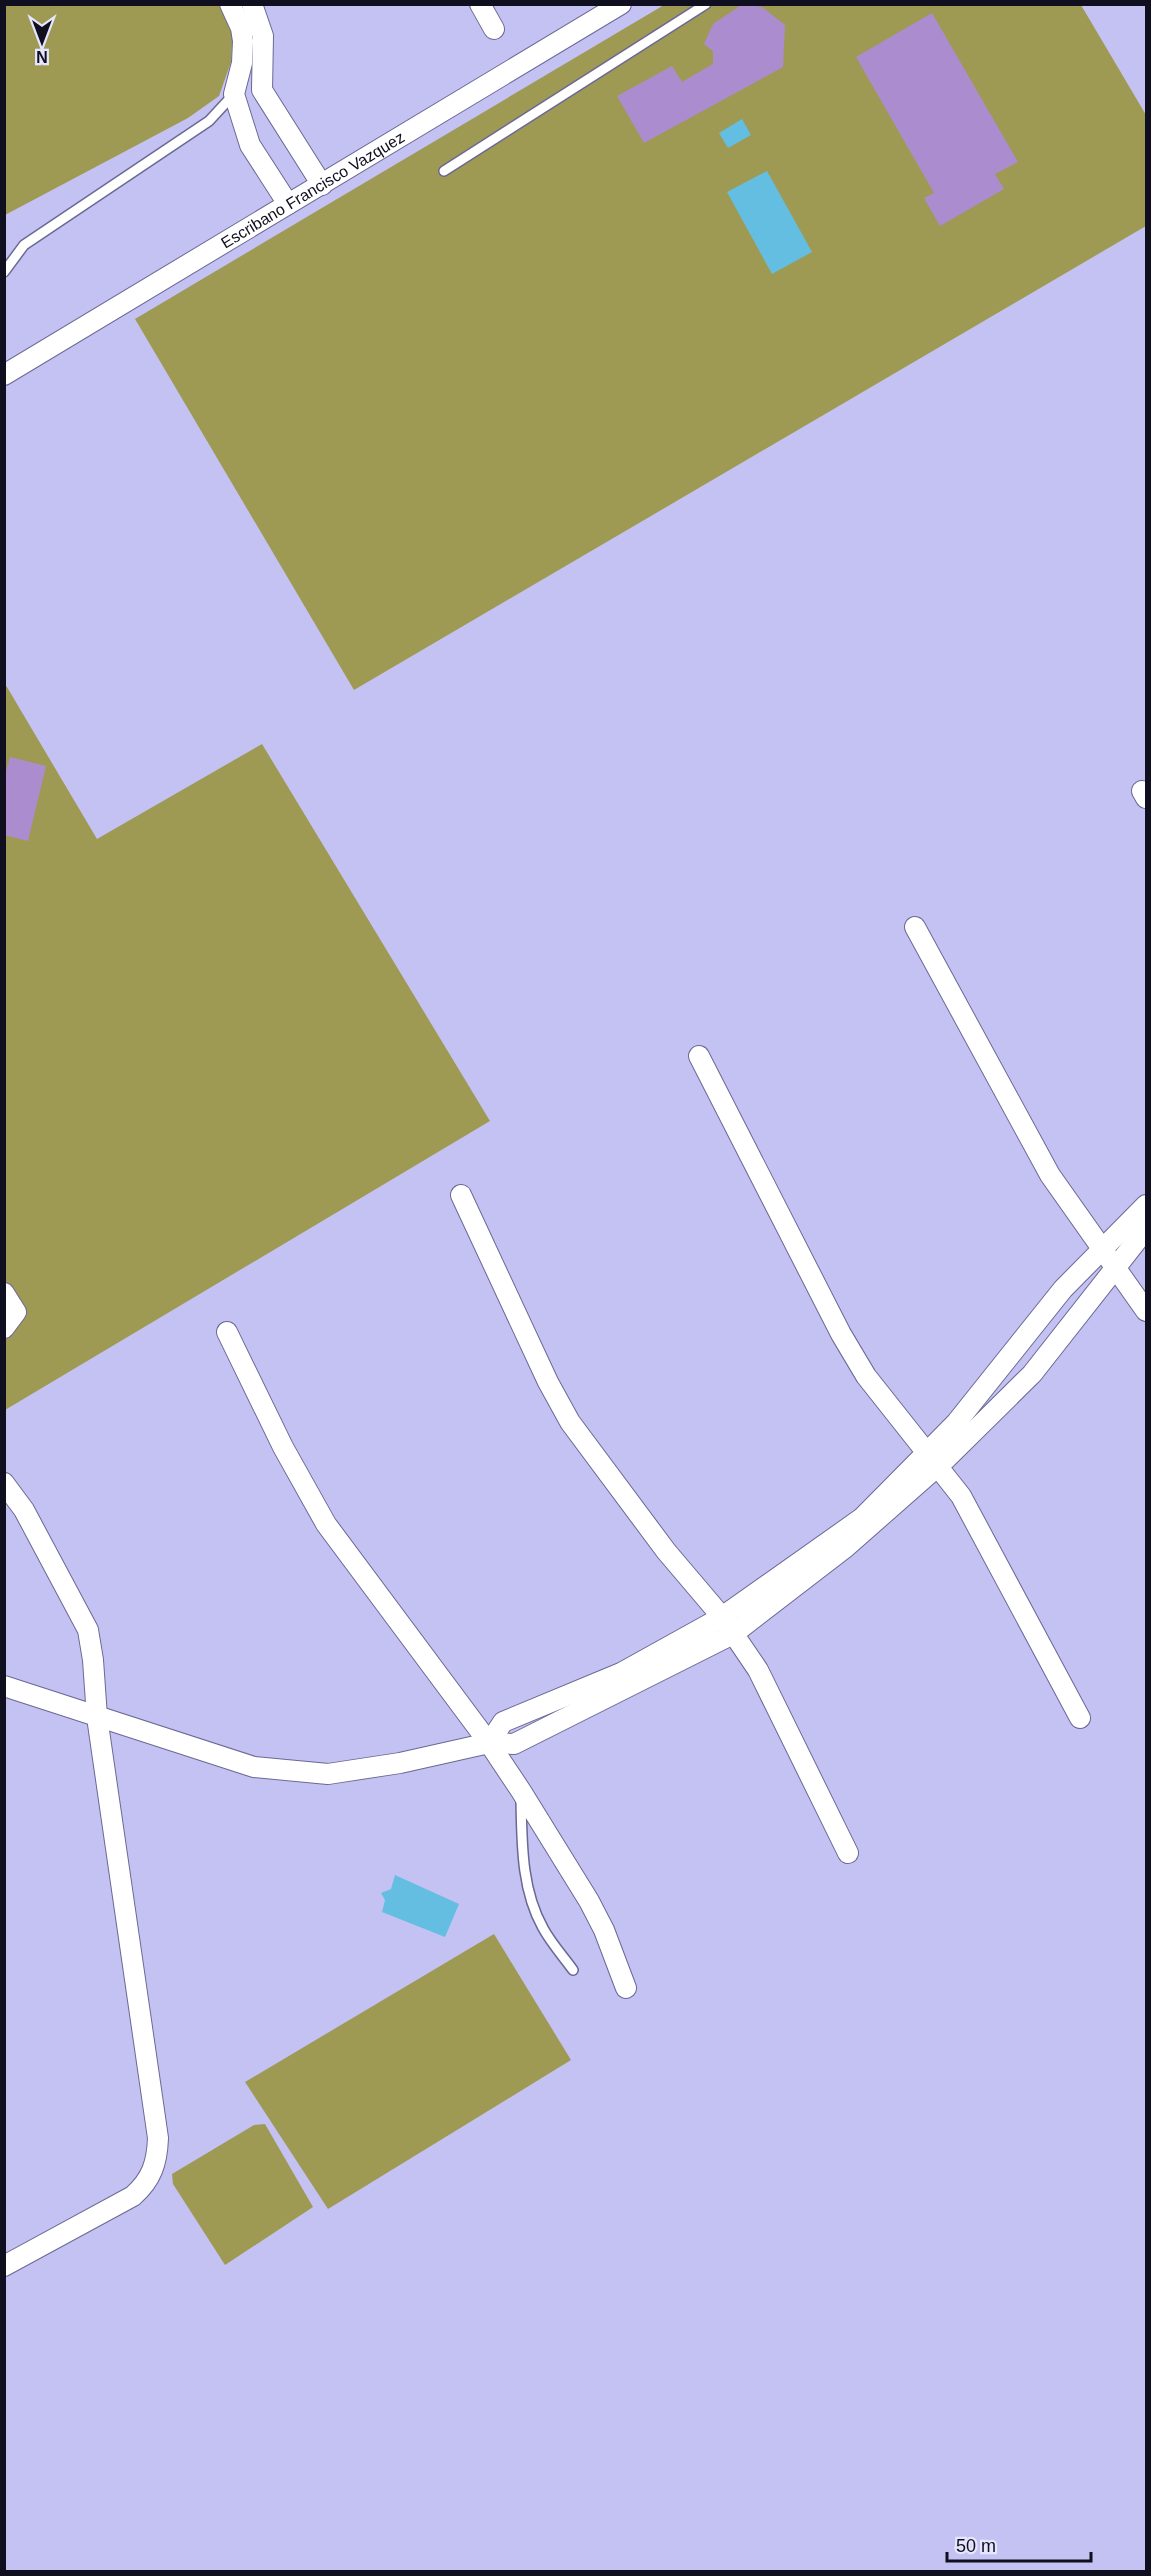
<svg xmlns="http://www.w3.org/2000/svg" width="1151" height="2576" font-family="Arial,sans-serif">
  <rect width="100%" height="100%" fill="#c3c2f3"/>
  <g fill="#9e9a54">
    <polygon points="5,5 220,5 233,26 231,62 219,96 188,118 5,215"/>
    <polygon points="664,5 1081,5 1146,115 1146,226 354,690 135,319"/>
    <polygon points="4,682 97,839 262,744 490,1121 5,1410"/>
    <polygon points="494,1934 571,2060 328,2209 245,2082"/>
    <polygon points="265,2124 313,2207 225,2265 173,2184 172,2174 254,2125"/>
  </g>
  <g fill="#63bee1">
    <polygon points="742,119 751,135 728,148 719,133"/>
    <polygon points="767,171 812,252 772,274 727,192"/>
    <polygon points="395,1875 459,1904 445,1937 382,1912 385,1900 381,1893 391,1889"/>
  </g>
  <g fill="#ab8cce">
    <polygon points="743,4 762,7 785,25 783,67 644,143 617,96 672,66 682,82 713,64 713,51 704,44 713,24"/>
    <polygon points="932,13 1018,162 995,174 1004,189 940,226 924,198 934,193 856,57"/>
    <polygon points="10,757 46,766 28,841 4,835 4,778"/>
  </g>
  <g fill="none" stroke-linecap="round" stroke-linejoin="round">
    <g stroke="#6a6894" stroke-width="12">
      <g id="service">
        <polyline points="444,171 706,4"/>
        <polyline points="4,272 24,245 209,121 234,94"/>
        <path d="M521 1799C522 1842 521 1889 543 1928 551 1943 563 1956 573 1970"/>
      </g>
    </g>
    <g stroke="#6a6894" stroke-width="22">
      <g id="minor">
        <polyline points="230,4 241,28 243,41 242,63 234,94 250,145 288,204"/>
        <polyline points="252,4 263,36 262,90 322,185"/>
        <polyline points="480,4 494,29"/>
        <path id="s1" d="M4 375 621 4"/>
        <polyline points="1142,791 1146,798"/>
        <polyline points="915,927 1050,1175 1146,1311"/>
        <polyline points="699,1056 841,1334 866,1376 961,1496 1080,1718"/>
        <polyline points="461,1195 548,1382 570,1422 666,1551 722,1617 758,1670 848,1853"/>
        <polyline points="4,1293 16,1312 4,1328"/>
        <polyline points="227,1332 283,1447 326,1524 489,1743 521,1791 589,1901 604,1930 626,1988"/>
        <path d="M4 1483 24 1510 88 1630 93 1660 97 1717 158 2138C157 2163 152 2179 133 2196L4 2266"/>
        <polyline points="4,1686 254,1767 328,1774 400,1763 489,1743 514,1744 733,1634 846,1547 947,1458 1032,1374 1146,1229"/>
        <polyline points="489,1743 503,1722 621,1673 722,1617 862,1518 956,1423 1063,1289 1146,1205"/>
      </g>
    </g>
    <use href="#service" stroke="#fff" stroke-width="9"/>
    <use href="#minor" stroke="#fff" stroke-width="20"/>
  </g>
  <g text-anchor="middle" stroke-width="4.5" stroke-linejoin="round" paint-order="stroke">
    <g font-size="16" fill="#100f1f" stroke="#e6e6ff">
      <text dy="6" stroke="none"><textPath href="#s1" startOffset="360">Escribano Francisco Vazquez</textPath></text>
    </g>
  </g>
  <rect width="1151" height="2576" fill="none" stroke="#100f1f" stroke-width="12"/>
  <g transform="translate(42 42) rotate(180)" stroke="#e6e6ff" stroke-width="4.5" paint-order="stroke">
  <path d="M0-4.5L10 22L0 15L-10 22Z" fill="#100f1f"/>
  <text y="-9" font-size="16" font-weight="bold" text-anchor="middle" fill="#100f1f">N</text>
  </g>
  <path d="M947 2552v9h144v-9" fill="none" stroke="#100f1f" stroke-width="3"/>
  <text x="956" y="2552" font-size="18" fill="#100f1f" stroke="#e6e6ff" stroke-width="4.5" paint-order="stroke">50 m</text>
</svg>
